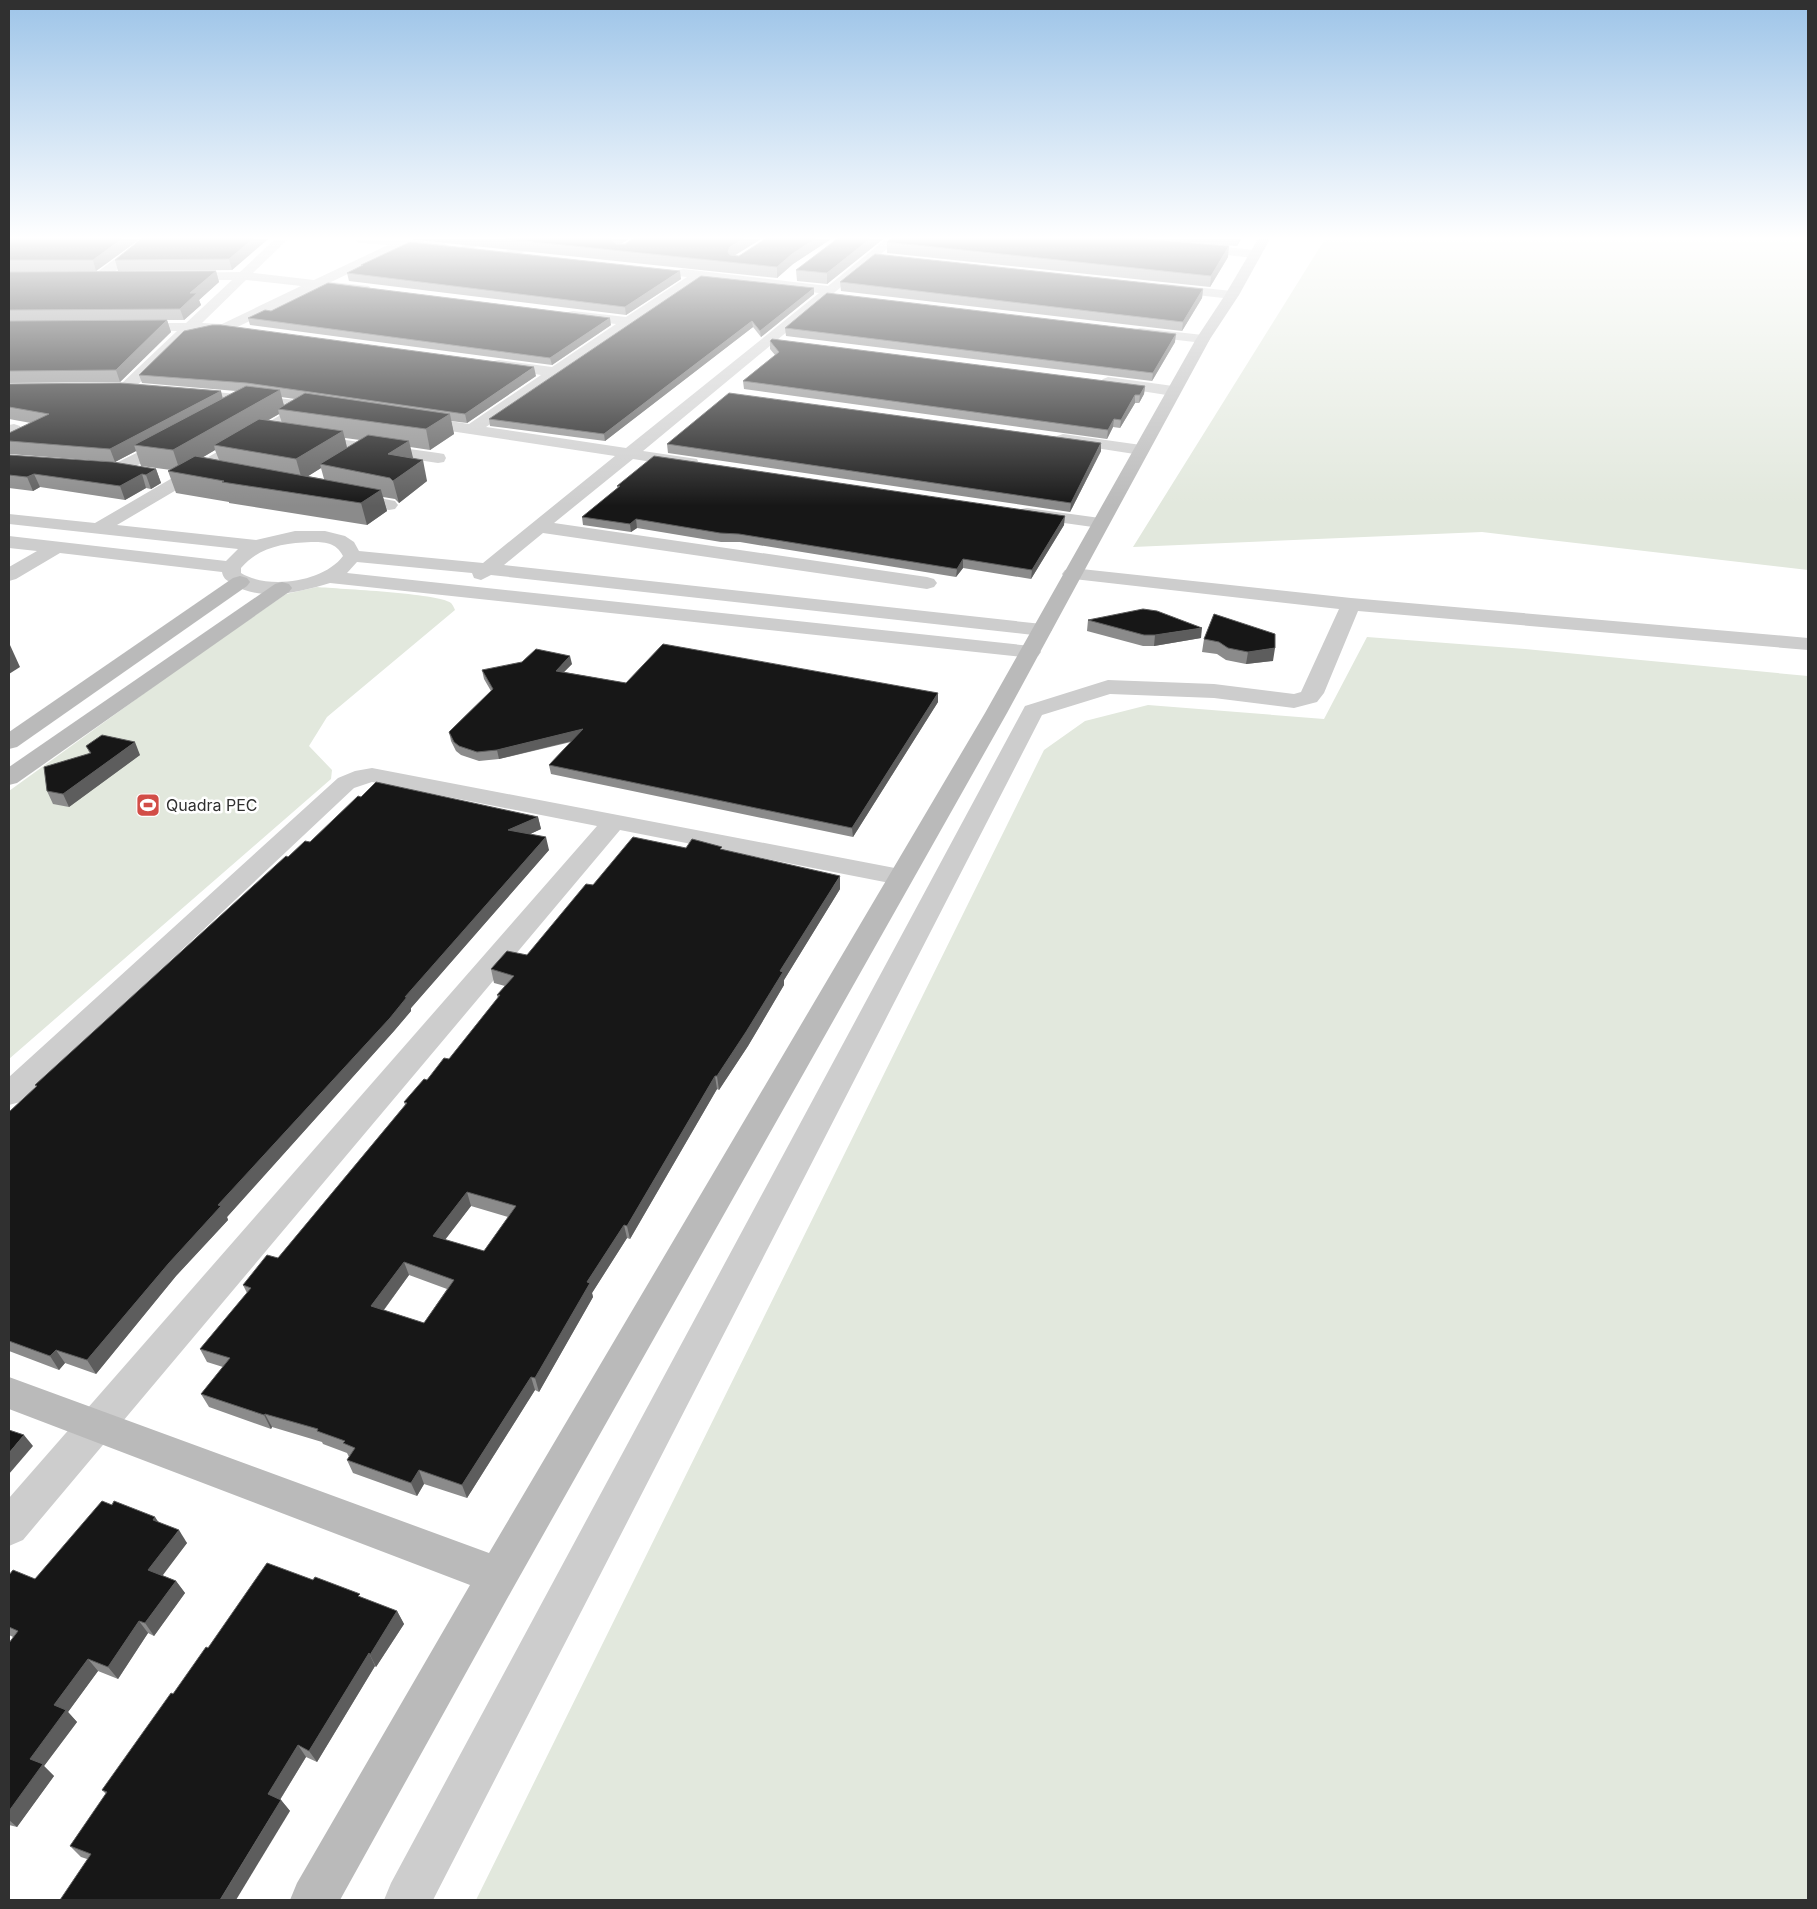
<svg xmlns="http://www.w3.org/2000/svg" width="1817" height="1909" font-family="Inter,sans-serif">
  <rect width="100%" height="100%" fill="#fff"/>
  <g fill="#e2e8dd">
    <polygon points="1325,239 1808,239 1808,570 1482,532 1133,547"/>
    <path d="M317 587C339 589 438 593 451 603 453 605 454 608 455 610L327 717 309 746 332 770 331 779 9 1059V791L193 658 286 594Z"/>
    <polygon points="1367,637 1525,649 1808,676 1808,1900 476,1900 1044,750 1085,721 1148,705 1324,719"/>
  </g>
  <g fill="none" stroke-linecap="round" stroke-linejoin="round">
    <g fill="#cdcdcd" fill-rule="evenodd">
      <polygon points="142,239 155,239 106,279 96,279 95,276 96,273"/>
      <path d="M275 239H288L253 273 314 280 388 245 361 243 357 242 355 239H395L444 243 450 247 444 251 404 247 331 282 369 286 371 289 369 292 318 288 229 331 193 332 130 392H89L86 389 89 386 121 384 177 331 132 330 127 329 125 326 127 323H186L232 280H180L175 279 174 276 175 273 240 272ZM246 280 301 286 222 324 202 323Z"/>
      <polygon points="475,239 490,239 466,252 458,252 456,249"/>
      <polygon points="534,239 555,239 560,242 554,246 536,247 510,258 504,254 506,251"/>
      <path d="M886 239H899L643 451 697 459 699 463 697 467 691 468 633 459 554 523 927 577 934 579 937 583 934 587 927 589 543 533 504 565 1042 624 1049 626 1052 630 1049 634 1042 636 491 575 481 580 474 578 472 573 357 562 347 573 1031 646 1038 648 1041 652 1038 656 1031 658 330 583C300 592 260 603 231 583 226 580 223 578 222 572L60 553 16 579 9 581V567L37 551 9 548V536L226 561 238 549 9 524V514L95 523 291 409 181 397 178 394 181 391 186 389 325 403 331 405 333 408 331 411H310L117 525 256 540 295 531H325L345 536 354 542 359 551 483 563 615 456 417 426 411 424 409 421 411 418 417 416 469 424 541 375 494 367 492 364 494 361 499 360 552 367 616 324 573 319 568 318 566 315 568 312 573 311 626 317 687 277 678 276 677 273 678 270 683 269 828 286ZM702 279 819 293 626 448 486 427 634 324ZM311 542C324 542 336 542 343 556 324 582 268 590 241 573V568C259 547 284 543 311 542Z"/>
      <polygon points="1192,244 1255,250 1261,254 1255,258 1188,251 1186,248 1188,245"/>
      <polygon points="1166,284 1232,291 1239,295 1232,299 1161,291 1159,288 1161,285"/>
      <polygon points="1140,328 1203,335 1208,336 1210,339 1208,342 1203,343 1135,335 1133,332 1135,329"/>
      <polygon points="1108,377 1173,386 1178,388 1181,391 1178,394 1173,396 1103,385 1100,382 1103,379"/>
      <polygon points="14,424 20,426 22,429 15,435 9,437 9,425"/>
      <polygon points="1063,434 1141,445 1147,446 1149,450 1147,454 1141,455 1057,442 1055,439 1057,436"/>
      <polygon points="310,435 438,453 444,454 446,458 444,462 438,463 304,443 302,440 304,437"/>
      <path d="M171 436 177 438 179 441 177 444 136 466 152 469 155 473 152 477C140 480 124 476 112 473L109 469 112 465Z"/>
      <polygon points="348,492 395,501 398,505 395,509 389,510 342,501 339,497 342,493"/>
      <polygon points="1027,508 1100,518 1106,519 1109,523 1106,527 1100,528 1021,517 1018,513 1021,509"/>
      <polygon points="1072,568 1351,598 1808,638 1808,650 1358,611 1324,693 1317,702 1294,708 1214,698 1110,694 1042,715 433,1900 384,1900 391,1883 1025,706 1108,680 1214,684 1294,694 1301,692 1339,609 1065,578 1062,574 1065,570"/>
      <polygon points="372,768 900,869 909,871 913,877 909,883 900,885 620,830 23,1540 9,1546 9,1498 597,826 372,782 354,788 20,1102 9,1105 9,1077 338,778 355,771"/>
    </g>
    <g fill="#bababa" fill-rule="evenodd">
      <polygon points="1258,239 1270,239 1239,295 1210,339 1007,713 512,1590 340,1900 290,1900 297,1883 470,1585 9,1409 9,1377 489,1553 985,713 1196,339 1225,295"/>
      <polygon points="240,576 247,578 250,582 247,586 17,747 9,749 9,732 233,578"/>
      <polygon points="282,582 289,584 292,588 289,592 17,783 9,785 9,767 275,584"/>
    </g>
  </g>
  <g fill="#8b8b8b" fill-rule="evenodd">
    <polygon points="9,239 140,239 96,271 9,272 216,271 219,282 199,300 201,305 184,320 167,320 171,332 120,382 9,383"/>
    <polygon points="268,239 232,270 118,271 115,260"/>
    <polygon points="408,239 629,239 621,244 761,239 734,256 739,256 765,239 831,239 793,264 777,278"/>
    <polygon points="837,239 883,239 827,284 797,281 796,270"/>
    <polygon points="1149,239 1241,239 1237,246"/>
    <polygon points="887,242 1228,257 1210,287 887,253"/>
    <polygon points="361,265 681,279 626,315 349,281 347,273 361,266"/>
    <polygon points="840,282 1203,289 1202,298 1182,331 841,291"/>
    <polygon points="814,288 814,294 761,337 753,327 605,441 490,426 489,419"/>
    <polygon points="271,311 611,325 552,365 250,325 248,318"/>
    <polygon points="785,328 1175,342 1152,381 786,336"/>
    <polygon points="770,341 1145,386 1144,394 1139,403 1135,403 1120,428 1113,427 1107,439 744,389 743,381 775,355 770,349"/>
    <path d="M139 375 536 376 467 423 451 421 454 434 430 450 410 447 413 459 427 481 399 503 395 499 383 497 387 511 367 525 229 503V502L176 493 168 471 171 470 141 466 136 451 115 462 9 454V433L31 423 9 419V384L223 398 236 391 142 383ZM281 397 295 399 284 405ZM279 414 282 423 267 421ZM345 438 360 440 347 448ZM215 450 219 460 203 457ZM321 468 324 479 308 476Z"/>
    <polygon points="667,444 1101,451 1070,512 668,453"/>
    <polygon points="9,455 156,469 161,483 151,489 146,488 125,500 40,487 33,491 9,488"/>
    <polygon points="617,486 1064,525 1031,579 963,568 956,577 740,542 721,542 637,528 631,532 583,525 582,517 618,488"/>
    <polygon points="1214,614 1273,661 1246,664 1226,660 1217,654 1202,652 1204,639"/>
    <polygon points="1088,620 1201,638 1154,646 1143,646 1087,631"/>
    <polygon points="572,664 564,672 626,683 938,693 938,702 853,837 551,774 549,765 571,742 499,759 479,761 461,755 456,751 451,741 449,732 491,691 484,679 482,670"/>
    <polygon points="86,746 140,755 69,807 53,804 47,791 90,754"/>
    <polygon points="538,817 541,829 530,834 549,850 411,1008 411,1011 394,1031 227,1217 228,1220 176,1276 96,1374 65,1363 59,1370 9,1351 9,1112 36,1087 35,1085 288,857 310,842"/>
    <path d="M686 848 722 849 840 889 784 980V985L748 1046 719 1090 717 1089 630 1239 627 1238 592 1293 593 1297 539 1392 535 1390 467 1498 424 1484 417 1496 353 1473 347 1460 349 1457 347 1453 323 1444 322 1442 272 1427 271 1429 209 1407 201 1394 223 1367 207 1362 200 1349 247 1293 243 1285 278 1258 405 1105 404 1102 449 1059 498 998 497 995 505 986 494 983 491 969 527 955 593 885ZM471 1206 508 1217 484 1251 445 1240ZM409 1275 447 1289 424 1323 384 1310Z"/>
    <polygon points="112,1505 159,1522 187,1543 162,1575 176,1581 185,1593 154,1636 148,1633 118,1679 98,1671 68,1712 77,1722 44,1766 54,1776 17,1827 9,1825 9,1826 9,1643 13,1637 9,1635 9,1575 35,1579"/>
    <polygon points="362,1598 397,1611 404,1624 376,1667 375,1666 317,1762 306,1757 280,1800 281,1800 290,1811 87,1859 81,1857 70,1846 106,1794 102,1790 208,1648"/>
  </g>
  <g fill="#5d5d5d">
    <polygon points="122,239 140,239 96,271 93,260"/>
    <polygon points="253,239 268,239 232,270 229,259"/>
    <polygon points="612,239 629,239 614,248 613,251"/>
    <polygon points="743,239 761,239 730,258 728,263 728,252 730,247"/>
    <polygon points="815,239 831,239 793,264 777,278 777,267 792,254"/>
    <polygon points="870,239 883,239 827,284 827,273"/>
    <polygon points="1238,239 1241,239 1237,246"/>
    <polygon points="1229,246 1228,257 1210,287 1211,276"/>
    <polygon points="216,271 219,282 199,300 201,305 184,320 180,309 190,293"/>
    <polygon points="680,271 681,279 626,315 625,307"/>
    <polygon points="814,288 814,294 761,337 760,331"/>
    <polygon points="1203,289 1202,298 1182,331 1183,322"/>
    <polygon points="610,318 611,325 552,365 550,358"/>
    <polygon points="167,320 171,332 120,382 116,370"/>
    <polygon points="752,321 753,327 605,441 604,434"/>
    <polygon points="1176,334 1175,342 1152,381 1153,373"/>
    <polygon points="534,367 536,376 467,423 465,414"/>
    <polygon points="1145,386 1144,394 1139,403 1140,395"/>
    <polygon points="280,390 285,410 278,409 279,414 222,446 214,445 215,450 180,471 173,450"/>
    <polygon points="221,391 224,403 134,445 136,451 115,462 110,449"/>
    <polygon points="1135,395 1135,403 1120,428 1121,420"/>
    <polygon points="450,414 454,434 430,450 426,429"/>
    <polygon points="1114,419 1113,427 1107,439 1108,430"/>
    <polygon points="343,431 348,452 320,464 321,468 302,480 296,459"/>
    <polygon points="409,441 414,462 388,454"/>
    <polygon points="1101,443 1101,451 1070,512 1071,503"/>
    <polygon points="423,460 427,481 399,503 393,481"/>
    <polygon points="156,469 161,483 151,489 146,475"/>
    <polygon points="34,474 40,487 33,491 27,477"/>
    <polygon points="142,474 146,488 125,500 120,486"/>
    <polygon points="381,490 387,511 367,525 361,503"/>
    <polygon points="1065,516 1064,525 1031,579 1032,570"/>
    <polygon points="636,519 637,528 631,532 630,524"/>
    <polygon points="963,559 963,568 956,577 957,569"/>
    <polygon points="1202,628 1201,638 1154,646 1155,635"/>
    <polygon points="10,645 20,667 9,674 9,646"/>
    <polygon points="1275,648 1273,661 1246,664 1248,652"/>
    <polygon points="570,656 572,664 557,679 556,671"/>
    <polygon points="938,693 938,702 853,837 852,828"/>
    <polygon points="583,729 584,738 499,759 497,750"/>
    <polygon points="135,742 140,755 69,807 63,794"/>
    <polygon points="538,817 541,829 511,843 508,830"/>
    <polygon points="546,837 549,850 411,1008 411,1011 394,1031 227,1217 228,1220 176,1276 96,1374 87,1360 218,1205"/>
    <polygon points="840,876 840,889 784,980 784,985 748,1046 719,1090 717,1076 780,971"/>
    <polygon points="715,1076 717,1089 630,1239 627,1226"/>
    <polygon points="467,1192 471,1206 437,1250 433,1236"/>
    <polygon points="624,1225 627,1238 592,1293 593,1297 539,1392 535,1378 587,1282"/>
    <polygon points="404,1262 409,1275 377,1319 371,1306"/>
    <polygon points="56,1350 65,1363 59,1370 50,1356"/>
    <polygon points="531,1377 535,1390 467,1498 462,1485"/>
    <polygon points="265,1414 272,1427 271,1429 264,1415"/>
    <polygon points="24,1435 33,1446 9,1474 9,1453"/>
    <polygon points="419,1470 424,1484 417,1496 411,1483"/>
    <polygon points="155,1517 164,1530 153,1520"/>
    <polygon points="179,1530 187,1543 157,1583 148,1570"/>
    <polygon points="176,1581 185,1593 154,1636 145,1623"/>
    <polygon points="397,1611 404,1624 376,1667 370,1655"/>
    <polygon points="139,1621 148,1633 118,1679 108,1667"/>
    <polygon points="369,1653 375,1666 317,1762 309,1751"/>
    <polygon points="88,1659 98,1671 68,1712 77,1722 44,1766 54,1776 17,1827 9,1820 9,1811 30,1759 54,1705"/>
    <polygon points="298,1745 306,1757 276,1806 268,1794"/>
    <polygon points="281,1800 290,1811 236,1900 220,1900"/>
  </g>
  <g fill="#171717" stroke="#5d5d5d" fill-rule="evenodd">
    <polygon points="9,239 122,239 93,260 9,260"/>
    <polygon points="141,239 253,239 229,259 115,260"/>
    <polygon points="506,239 612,239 612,240 616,244 625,244 633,239 743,239 730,247 728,252 730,255 739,256 765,239 815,239 792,254 777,267"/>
    <polygon points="837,239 870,239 827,273 796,270"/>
    <polygon points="891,239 1145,239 1229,246 1211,276 887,242"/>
    <polygon points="410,242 680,271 625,307 347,273 363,265 361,265"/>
    <polygon points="875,254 1203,289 1183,322 840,282"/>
    <polygon points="216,271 190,293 197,293 180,309 9,310 9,272"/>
    <polygon points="701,276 814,288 760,331 752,321 604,434 489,419"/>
    <polygon points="328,283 610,318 550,358 248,318 265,310 271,311"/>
    <polygon points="827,293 1176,334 1153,373 785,328"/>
    <polygon points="167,320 116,370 9,371 9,321"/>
    <polygon points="212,325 221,325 534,367 465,414 247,383 139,375 184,331"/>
    <polygon points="772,339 1145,386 1140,395 1135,395 1121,420 1114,419 1108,430 743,381 779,352 770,341"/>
    <polygon points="121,383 221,391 110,449 9,441 9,433 49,414 9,407 9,384"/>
    <polygon points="246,386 280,390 173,450 134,445"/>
    <polygon points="305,393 450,414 426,429 278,409"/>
    <polygon points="729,393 1101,443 1071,503 667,444"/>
    <polygon points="259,419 343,431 296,459 214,445"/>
    <polygon points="368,435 409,441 388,454 423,460 393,481 390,478 320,464"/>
    <polygon points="9,455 113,462 156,469 146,475 142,474 120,486 34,474 27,477 9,475"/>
    <polygon points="195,456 381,490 361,503 222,482 224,481 168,471"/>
    <polygon points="654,456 1065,516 1032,570 963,559 957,569 739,534 720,533 636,519 630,524 582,517 620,486 617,486"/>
    <polygon points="1143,609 1157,611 1202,628 1155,635 1144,635 1088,620"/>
    <polygon points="1214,614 1275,634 1275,648 1248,652 1228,648 1219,642 1204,639"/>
    <polygon points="663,644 938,693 852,828 549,765 583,729 497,750 477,752 459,746 454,742 449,732 493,689 482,670 522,662 536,649 570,656 556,671 626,683"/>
    <polygon points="102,735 135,742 63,794 47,791 44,767 91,753 86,746"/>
    <polygon points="376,782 538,817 508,830 546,837 405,997 407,997 390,1018 218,1205 221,1206 169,1263 87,1360 56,1350 50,1356 9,1341 9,1112 37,1086 35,1085 286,856 288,857 305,841 310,842 358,796 361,797"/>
    <path d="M633 837 686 848 692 839 722 847 720 849 840 876 780 971 783 972 746 1032 717 1076H715L627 1226 624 1225 587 1282 590 1283 535 1378 531 1377 462 1485 419 1470 411 1483 347 1460 355 1448 343 1443 345 1441 317 1431 318 1429 265 1414 264 1415 201 1394 230 1358 200 1349 251 1288 243 1285 267 1255 278 1258 407 1103 404 1102 424 1079 427 1080 444 1058 449 1059 500 995H497L514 976 491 969 507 951 527 955 586 884 593 885ZM467 1192 516 1206 484 1251 433 1236ZM404 1262 454 1280 424 1323 371 1306Z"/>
    <polygon points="9,1430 24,1435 9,1453"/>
    <polygon points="102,1501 112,1505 114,1501 155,1517 153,1520 179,1530 148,1570 176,1581 145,1623 139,1621 108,1667 88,1659 54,1705 66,1710 30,1759 43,1764 9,1811 9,1643 18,1631 9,1627 9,1575 13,1570 35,1579"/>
    <polygon points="267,1563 313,1580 315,1577 360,1594 358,1596 397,1611 370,1655 369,1653 309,1751 298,1745 268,1794 281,1800 220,1900 60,1900 91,1854 70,1846 107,1792 102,1790 171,1693 173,1694 206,1647 208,1648"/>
  </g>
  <linearGradient id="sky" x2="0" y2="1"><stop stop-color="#9dc4e8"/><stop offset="0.47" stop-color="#fff"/><stop offset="1" stop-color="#fff" stop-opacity="0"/></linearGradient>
  <rect width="1817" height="506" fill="url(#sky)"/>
  <defs>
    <g id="stadium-square" transform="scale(1.25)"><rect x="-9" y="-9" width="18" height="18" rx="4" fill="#d24d47" stroke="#fff"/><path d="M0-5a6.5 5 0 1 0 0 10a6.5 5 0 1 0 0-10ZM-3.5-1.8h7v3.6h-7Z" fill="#fff"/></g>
  </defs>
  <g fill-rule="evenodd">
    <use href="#stadium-square" x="148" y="805"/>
  </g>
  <g text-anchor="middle" stroke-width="5" stroke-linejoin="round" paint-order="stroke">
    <g font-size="16" fill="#303030" stroke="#fff" text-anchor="start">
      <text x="166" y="811">Quadra PEC</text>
    </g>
  </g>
  <rect width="1817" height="1909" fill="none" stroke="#303030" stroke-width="20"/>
</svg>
